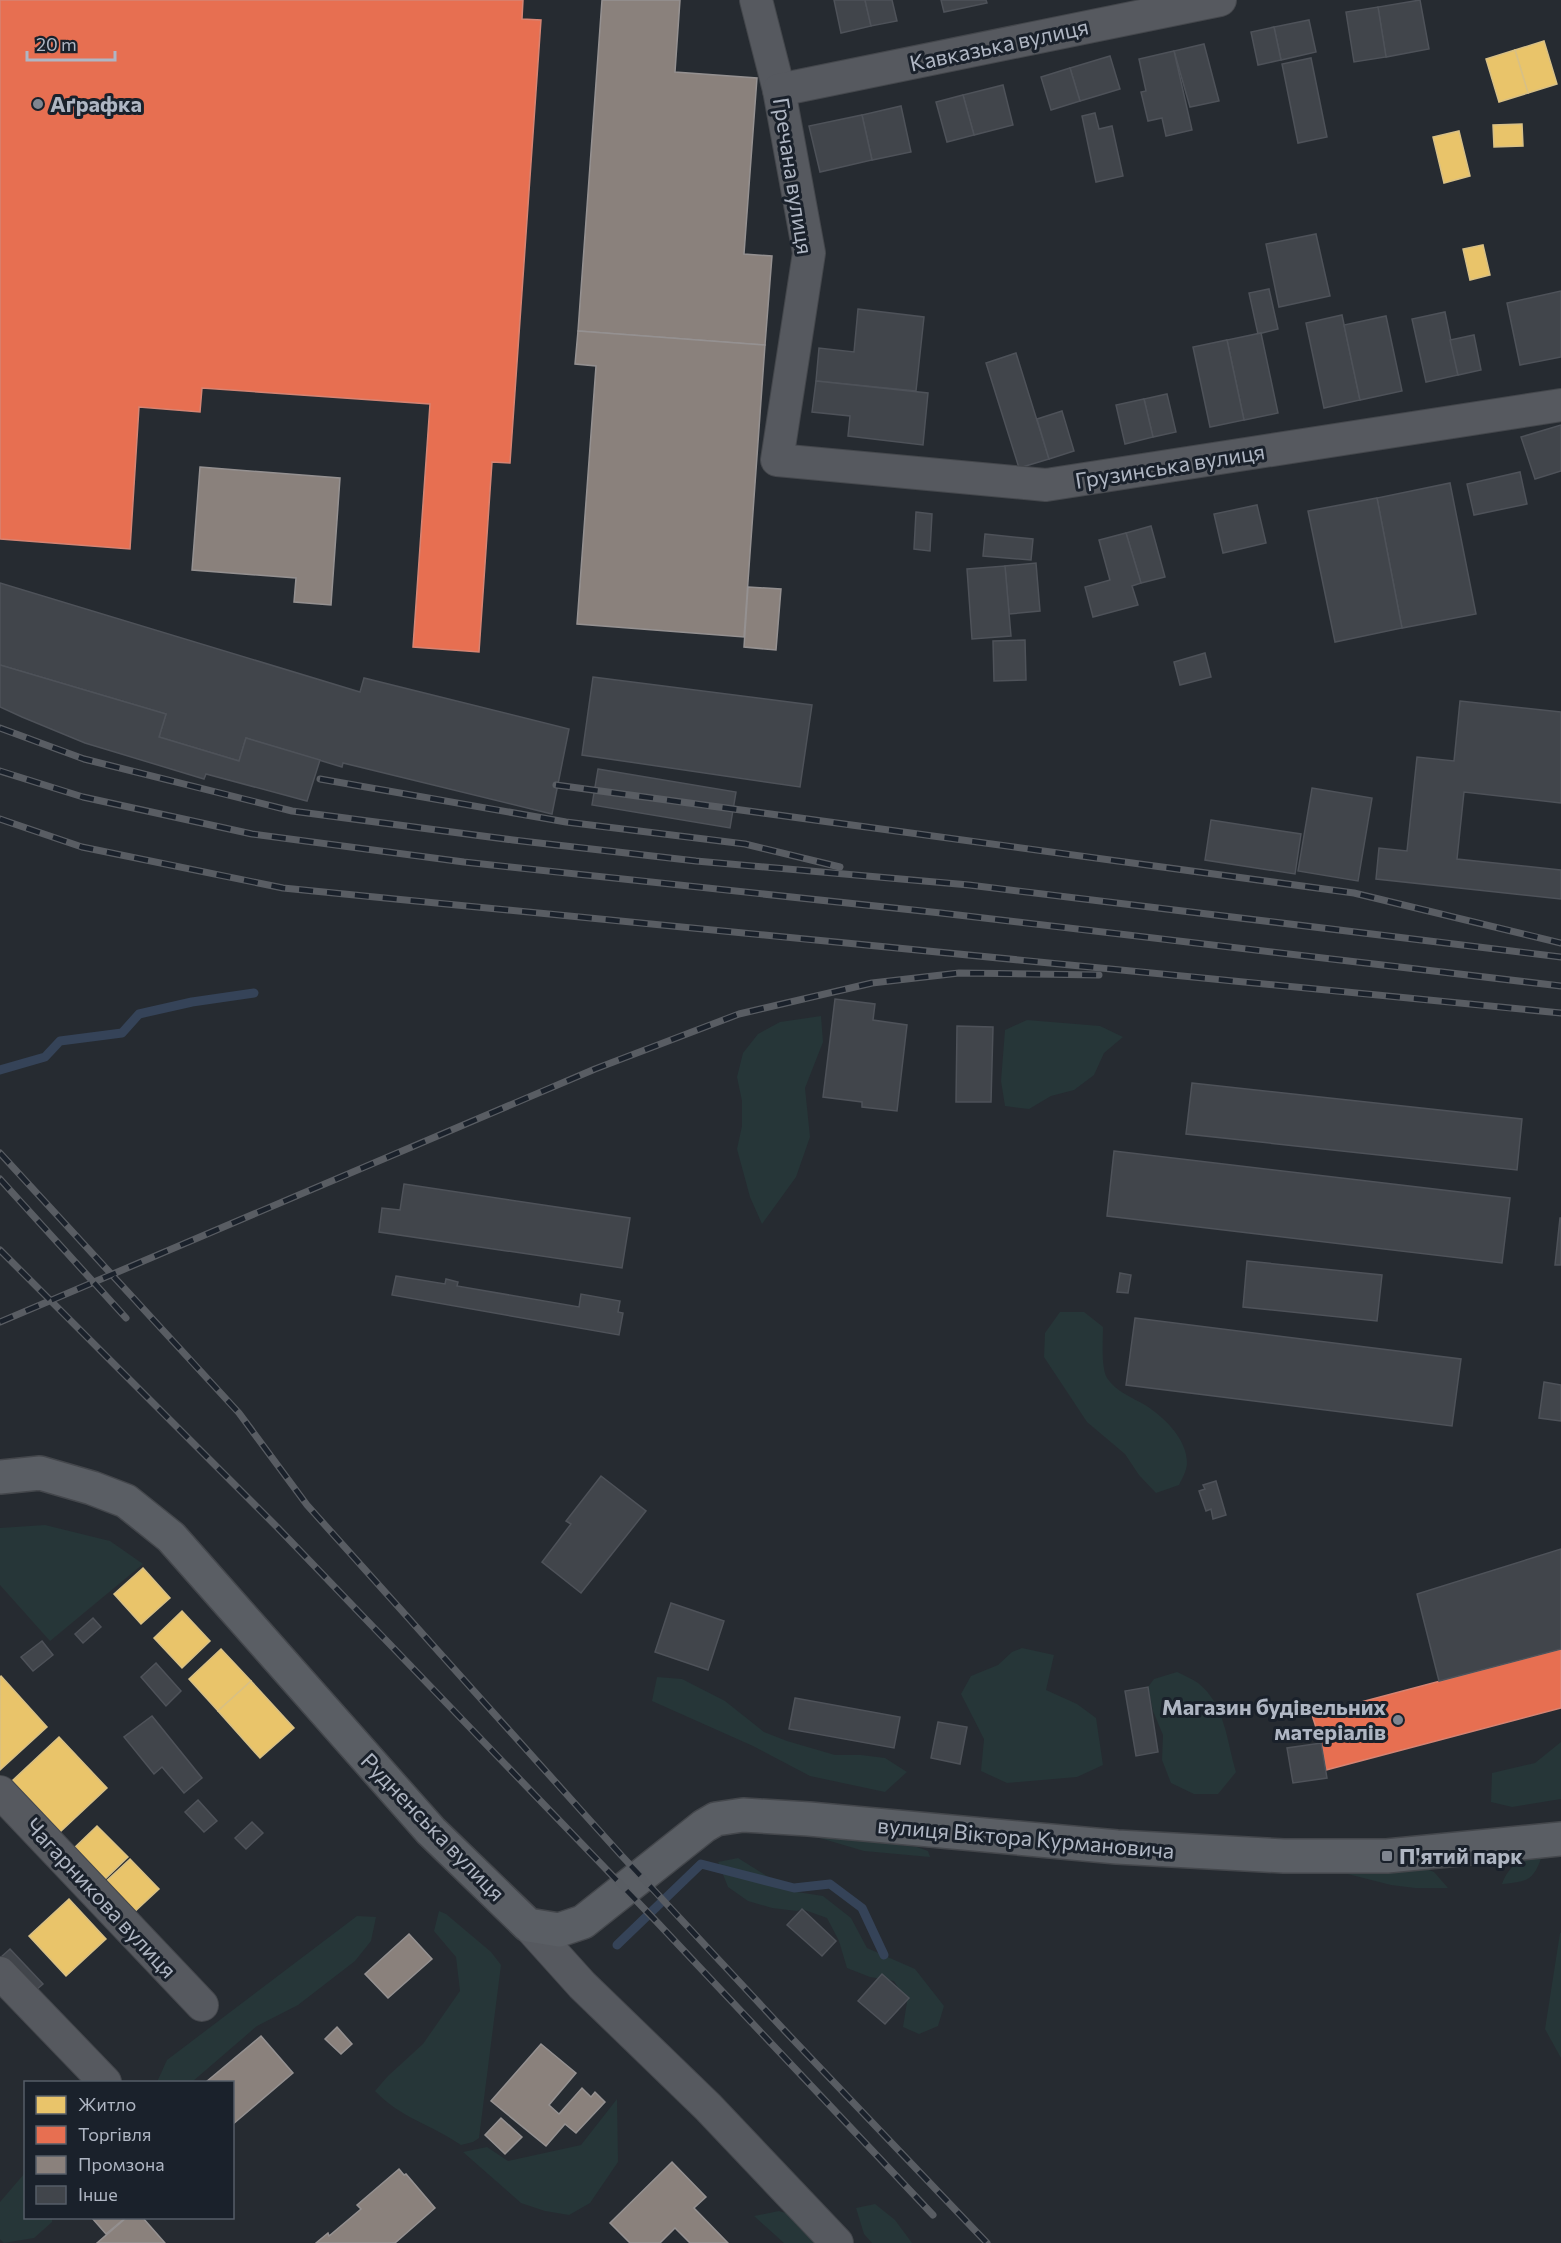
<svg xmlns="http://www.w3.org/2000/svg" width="1561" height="2243" font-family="Commissioner,sans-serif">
  <rect width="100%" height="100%" fill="#262b31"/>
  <g fill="#263638">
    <polygon points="821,1016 823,1042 805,1088 810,1137 796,1177 762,1224 750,1197 737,1149 742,1126 742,1101 737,1077 743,1053 758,1034 780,1022"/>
    <polygon points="1027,1020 1100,1026 1123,1037 1104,1053 1094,1075 1074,1090 1051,1096 1029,1109 1005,1106 1001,1081 1005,1030"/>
    <path d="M1060 1312H1084L1103 1327C1103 1340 1101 1367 1107 1378 1115 1391 1133 1398 1145 1405 1164 1417 1187 1439 1187 1463 1187 1470 1182 1479 1179 1485L1156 1493 1139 1475 1125 1454 1087 1422 1044 1357 1045 1333Z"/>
    <polygon points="45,1525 110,1541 143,1564 50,1641 0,1585 0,1528"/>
    <polygon points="1022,1648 1054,1655 1046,1690 1077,1704 1096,1718 1103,1765 1077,1777 1007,1783 981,1771 984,1739 961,1694 971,1676 998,1665 1012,1652"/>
    <path d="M1177 1672C1184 1675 1192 1679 1198 1683 1225 1704 1227 1742 1236 1772L1218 1794H1194L1171 1783 1162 1760 1163 1735 1153 1711 1148 1687 1154 1679Z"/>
    <polygon points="657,1677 682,1679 725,1701 764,1732 787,1741 835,1755 861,1755 885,1758 907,1772 885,1792 810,1776 753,1746 652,1701"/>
    <polygon points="1561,1742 1561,1799 1512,1807 1491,1802 1492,1773 1535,1763"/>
    <polygon points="820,1836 917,1847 928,1851 930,1857 864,1851 820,1838"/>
    <path d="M1542 1856C1533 1882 1527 1881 1502 1884 1509 1864 1522 1859 1542 1856Z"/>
    <polygon points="738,1858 791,1891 823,1896 851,1918 867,1948 915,1969 944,2006 938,2026 919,2034 903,2027 907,2002 894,1981 870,1977 847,1968 839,1941 827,1918 802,1909 797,1911 772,1908 748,1901 728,1887 718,1862"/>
    <polygon points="1324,1868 1424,1868 1434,1872 1448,1888 1415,1888 1391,1885"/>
    <path d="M439 1911 446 1914 491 1952 501 1965 479 2138 473 2142 461 2145C430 2124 401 2118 375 2091L388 2076 423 2044 460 1991 456 1957 434 1931Z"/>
    <polygon points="357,1916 376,1917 371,1941 355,1961 298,2005 257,2026 192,2082 157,2082 167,2060"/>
    <polygon points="1560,1933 1561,1933 1561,2058 1545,2029"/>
    <polygon points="617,2099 618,2162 590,2203 569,2215 545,2211 521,2203 463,2152 487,2147 508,2161 581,2145"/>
    <polygon points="25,2173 26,2218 52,2218 52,2222 34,2238 4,2243 0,2239 0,2202"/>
    <polygon points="875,2204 895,2220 912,2243 872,2243 864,2234 856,2208"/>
    <polygon points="779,2211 803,2218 823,2243 784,2243 754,2216"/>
  </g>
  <g fill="#e9c46a" stroke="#d8c085" stroke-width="1.5">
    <polygon points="1544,41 1557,84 1528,93 1515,50"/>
    <polygon points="1515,50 1528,93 1499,102 1486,59"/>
    <polygon points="1522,124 1523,146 1494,147 1493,125"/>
    <polygon points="1459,131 1470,176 1444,183 1433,137"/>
    <polygon points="1483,245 1490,275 1470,280 1463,249"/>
    <polygon points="143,1568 170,1598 141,1624 114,1594"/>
    <polygon points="182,1611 210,1641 182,1668 154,1638"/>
    <polygon points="221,1649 251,1681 218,1711 189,1679"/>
    <polygon points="1,1676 47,1727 0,1770 0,1677"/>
    <polygon points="251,1681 294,1728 260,1758 218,1711"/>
    <polygon points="59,1737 107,1788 60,1832 12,1781"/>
    <polygon points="97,1826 128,1857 101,1883 70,1852"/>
    <polygon points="130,1859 159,1889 130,1916 102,1885"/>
    <polygon points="69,1899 106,1939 66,1976 29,1936"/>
  </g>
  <g fill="#e76f51" stroke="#d68473" stroke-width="1.5">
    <polygon points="0,0 523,0 522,19 541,20 510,463 492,462 479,652 413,647 430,404 202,388 200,412 139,407 130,549 0,539"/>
    <polygon points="1561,1649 1561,1708 1326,1770 1321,1743 1312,1715"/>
  </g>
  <g fill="#8a817c" stroke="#959191" stroke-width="1.5">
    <polygon points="602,0 680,0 675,72 757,78 744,254 772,256 765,345 578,331"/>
    <polygon points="578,331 765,345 744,637 577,624 596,366 575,364"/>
    <polygon points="200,467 340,478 331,605 294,602 296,578 192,570"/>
    <polygon points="748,587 781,589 776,650 744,647"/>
    <polygon points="409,1934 432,1959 388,1998 365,1974"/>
    <polygon points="337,2027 352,2044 341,2054 325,2039"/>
    <polygon points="261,2036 293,2073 232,2125 232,2082 206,2082"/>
    <polygon points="541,2044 576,2073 549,2105 559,2114 582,2088 591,2097 595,2092 605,2102 576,2133 565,2124 546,2146 491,2101"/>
    <polygon points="501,2118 522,2137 505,2154 485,2135"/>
    <polygon points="672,2162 706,2197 694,2208 728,2243 690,2243 675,2228 660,2243 630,2243 610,2223"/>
    <polygon points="399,2169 404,2175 406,2174 435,2208 395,2243 316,2243 328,2233 329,2236 361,2209 357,2205"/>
    <polygon points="92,2218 125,2218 106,2234"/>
    <polygon points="126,2218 143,2218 165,2243 97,2243"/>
  </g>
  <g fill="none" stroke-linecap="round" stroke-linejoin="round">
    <g stroke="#354358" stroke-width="9">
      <polyline points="0,1070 45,1057 60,1041 122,1033 139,1014 192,1002 254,993"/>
      <polyline points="617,1945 701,1864 794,1888 830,1884 862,1908 884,1955"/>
    </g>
  </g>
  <g fill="#41454b" stroke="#4e5259" stroke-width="1.5">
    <polygon points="834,0 865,0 871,26 841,33"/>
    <polygon points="865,0 892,0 897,21 871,26"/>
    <polygon points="941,0 986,0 987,3 944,12"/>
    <polygon points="1420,0 1429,49 1386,57 1378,7"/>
    <polygon points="1378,7 1386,57 1354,62 1346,12"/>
    <polygon points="1309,20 1316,52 1281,60 1274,27"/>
    <polygon points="1274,27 1281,60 1258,65 1251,32"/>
    <polygon points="1204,44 1219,101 1190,107 1174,51"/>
    <polygon points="1174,51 1192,130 1166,136 1162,118 1148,121 1141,92 1146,91 1139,59"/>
    <polygon points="1110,56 1120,89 1080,101 1070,68"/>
    <polygon points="1311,58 1327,137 1298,143 1282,64"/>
    <polygon points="1070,68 1080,101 1051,110 1041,77"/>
    <polygon points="1003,85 1013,125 974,135 963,95"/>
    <polygon points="963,95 974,135 947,142 936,102"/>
    <polygon points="901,106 911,152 872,160 862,115"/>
    <polygon points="1095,113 1099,129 1112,126 1123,176 1096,182 1082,116"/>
    <polygon points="862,115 872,160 820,172 809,126"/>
    <polygon points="1316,234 1330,296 1279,307 1266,244"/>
    <polygon points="1269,289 1278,329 1258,334 1249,293"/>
    <polygon points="1561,291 1561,357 1520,365 1507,303"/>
    <polygon points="858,309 924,317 916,391 816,381 819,348 854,352"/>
    <polygon points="1445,312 1458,375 1426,382 1412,319"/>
    <polygon points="1342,315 1360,400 1324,408 1306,323"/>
    <polygon points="1386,316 1402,391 1360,400 1344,325"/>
    <polygon points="1261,333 1278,413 1244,420 1227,340"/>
    <polygon points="1474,335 1481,370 1458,375 1450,340"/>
    <polygon points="1227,340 1244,420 1210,427 1193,347"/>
    <polygon points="1016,353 1049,459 1019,468 986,363"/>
    <polygon points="816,381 928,393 923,445 848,436 850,416 812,412"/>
    <polygon points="1167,394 1176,432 1153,437 1144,399"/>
    <polygon points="1144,399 1153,437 1125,444 1116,405"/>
    <polygon points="1062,411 1074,451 1049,459 1037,419"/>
    <polygon points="1561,425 1561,471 1535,479 1521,437"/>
    <polygon points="1520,472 1527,504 1474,515 1467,484"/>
    <polygon points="1450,483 1476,614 1402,628 1377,498"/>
    <polygon points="1377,498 1402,628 1335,642 1308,511"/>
    <polygon points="1257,505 1266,543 1223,553 1214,514"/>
    <polygon points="916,512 932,514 930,551 914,549"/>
    <polygon points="1151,526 1165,577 1141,583 1126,533"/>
    <polygon points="1126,533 1141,583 1132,586 1138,605 1093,617 1085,587 1110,580 1099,540"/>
    <polygon points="985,534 1033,539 1031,560 983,556"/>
    <polygon points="1036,563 1040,611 1009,614 1005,566"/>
    <polygon points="1005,566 1011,636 972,639 967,569"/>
    <polygon points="0,583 360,692 364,678 569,729 552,814 343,763 342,767 246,738 239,761 159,737 166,714 0,665"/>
    <polygon points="1025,640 1026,680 994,681 993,641"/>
    <polygon points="1205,653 1211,677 1180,685 1174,662"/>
    <polygon points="0,665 166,714 159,737 239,761 246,738 320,760 307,801 206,774 204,779 85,743 22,717 0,707"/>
    <polygon points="593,677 812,705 800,787 582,755"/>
    <polygon points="1460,701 1561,712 1561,803 1464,792 1457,859 1561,870 1561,899 1376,879 1379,848 1407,851 1417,757 1454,761"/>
    <polygon points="598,769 736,792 730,828 592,805"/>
    <polygon points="1312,788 1372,798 1358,881 1298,871"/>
    <polygon points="1211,820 1301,834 1295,874 1205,860"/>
    <polygon points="835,999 875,1004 873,1020 907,1025 897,1111 862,1107 862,1102 823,1097"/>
    <polygon points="957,1026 993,1027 991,1102 956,1102"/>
    <polygon points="1192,1083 1522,1119 1517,1170 1186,1134"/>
    <polygon points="1114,1151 1510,1198 1502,1263 1107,1216"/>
    <polygon points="404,1184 630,1218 622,1268 379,1232 382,1208 400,1210"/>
    <polygon points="1560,1218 1561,1218 1561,1265 1555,1265"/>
    <polygon points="1247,1261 1382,1275 1377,1321 1243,1307"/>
    <polygon points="1120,1273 1131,1275 1128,1293 1117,1292"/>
    <polygon points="396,1276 445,1284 446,1279 458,1282 457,1286 579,1307 581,1294 620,1301 618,1312 623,1313 619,1335 392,1295"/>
    <polygon points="1135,1318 1461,1359 1452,1426 1126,1385"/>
    <polygon points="1544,1382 1561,1385 1561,1421 1539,1418"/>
    <polygon points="601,1476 646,1511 581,1593 542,1562 571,1524 566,1521"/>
    <polygon points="1216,1481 1226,1515 1213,1519 1211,1509 1206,1511 1199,1491 1205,1489 1203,1485"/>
    <polygon points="1561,1549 1561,1649 1439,1681 1417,1594"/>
    <polygon points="671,1603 724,1621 708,1670 655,1652"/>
    <polygon points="93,1618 101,1627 83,1643 75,1634"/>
    <polygon points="42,1641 53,1655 33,1671 21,1657"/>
    <polygon points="156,1663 181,1691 166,1706 141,1677"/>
    <polygon points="1148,1687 1158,1752 1136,1756 1125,1691"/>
    <polygon points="795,1698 900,1717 894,1748 789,1729"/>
    <polygon points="152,1716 202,1778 184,1793 162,1767 154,1774 124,1737"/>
    <polygon points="938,1722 967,1727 960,1764 931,1758"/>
    <polygon points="1321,1743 1327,1778 1293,1783 1287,1748"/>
    <polygon points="198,1800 217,1821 204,1832 185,1812"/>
    <polygon points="252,1822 263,1833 246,1849 235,1838"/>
    <polygon points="802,1909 836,1941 822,1956 787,1925"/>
    <polygon points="10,1949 43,1984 28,1997 0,1966 0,1958"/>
    <polygon points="882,1974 909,1998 885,2024 858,2001"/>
  </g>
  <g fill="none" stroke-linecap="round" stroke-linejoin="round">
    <g stroke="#44474c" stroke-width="34">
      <g id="street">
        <polyline points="756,0 779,90 809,253 777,460 1046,485 1561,405"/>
        <polyline points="779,90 1220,0"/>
        <polyline points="0,1792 202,2005"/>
        <polyline points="528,1925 582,1985 708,2107 837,2243"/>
        <polyline points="0,1973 105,2082"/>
      </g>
    </g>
    <g stroke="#44474c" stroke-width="36">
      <polyline id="secondary" points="0,1477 40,1473 92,1488 126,1501 171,1537 431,1831 528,1925 559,1930 583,1922 704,1826 716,1819 743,1815 809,1819 1117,1847 1284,1856 1387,1856 1561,1839"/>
    </g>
    <use href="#street" stroke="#56595f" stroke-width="32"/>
    <use href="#secondary" stroke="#5a5e64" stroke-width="33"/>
    <g stroke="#595d63" stroke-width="7">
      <g id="rail">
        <polyline points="0,728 84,759 292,811 513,840 696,861 969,885 1561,957"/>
        <polyline points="0,771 83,797 252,834 464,862 941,913 1561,986"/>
        <polyline points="320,779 566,822 745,844 840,867"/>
        <polyline points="556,785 1354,893 1561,943"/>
        <polyline points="0,819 82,847 283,888 1561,1013"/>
        <polyline points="0,1153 239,1413 307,1505 621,1855 785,2031 987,2243"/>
        <polyline points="0,1179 126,1318"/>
        <polyline points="0,1250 277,1527 655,1920 933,2215"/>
        <polyline points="0,1322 595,1069 739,1014 872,983 959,973 1099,975"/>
      </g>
    </g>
    <use href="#rail" stroke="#1a212b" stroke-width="4.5" stroke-dasharray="14" stroke-linecap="butt"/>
  </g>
  <g fill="#7f8590" stroke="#1a212b" stroke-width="2">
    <circle cx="38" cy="104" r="6"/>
    <circle cx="1398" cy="1720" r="6"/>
    <rect x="1381" y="1850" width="12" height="12" rx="3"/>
  </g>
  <g text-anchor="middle" stroke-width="6" stroke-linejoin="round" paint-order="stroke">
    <g font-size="22" fill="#afb6c3" stroke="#1a212b">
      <text transform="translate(999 45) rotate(-12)" y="8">Кавказька вулиця</text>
      <text transform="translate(793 176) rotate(81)" y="8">Гречана вулиця</text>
      <text transform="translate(1170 466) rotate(-9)" y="8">Грузинська вулиця</text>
      <text transform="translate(433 1827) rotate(46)" y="8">Рудненська вулиця</text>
      <text transform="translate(1026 1838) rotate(5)" y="8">вулиця Віктора Курмановича</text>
      <text transform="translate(101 1898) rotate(47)" y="8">Чагарникова вулиця</text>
    </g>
    <g font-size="22" font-weight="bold" fill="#afb6c3" stroke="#1a212b" text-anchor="start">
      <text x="50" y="112">Аґрафка</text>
      <text x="1386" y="1715" text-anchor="end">Магазин будівельних<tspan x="1386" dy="25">матеріалів</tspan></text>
      <text x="1399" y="1864">П'ятий парк</text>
    </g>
  </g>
  <rect x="24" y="2081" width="210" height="138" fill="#1a212b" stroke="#565d68" stroke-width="1.5"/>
  <rect x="36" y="2096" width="30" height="18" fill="#e9c46a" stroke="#565d68" stroke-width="1.5"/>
  <text x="78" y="2111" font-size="18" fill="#afb6c3">Житло</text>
  <rect x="36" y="2126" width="30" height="18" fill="#e76f51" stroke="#565d68" stroke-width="1.5"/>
  <text x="78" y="2141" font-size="18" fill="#afb6c3">Торгівля</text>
  <rect x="36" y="2156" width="30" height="18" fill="#8a817c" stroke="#565d68" stroke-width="1.5"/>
  <text x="78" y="2171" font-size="18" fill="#afb6c3">Промзона</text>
  <rect x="36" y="2186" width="30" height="18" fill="#41454b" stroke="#565d68" stroke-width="1.5"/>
  <text x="78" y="2201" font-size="18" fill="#afb6c3">Інше</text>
  <path d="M27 51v9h88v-9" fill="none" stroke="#afb6c3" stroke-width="3"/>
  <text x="36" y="51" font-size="18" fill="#afb6c3" stroke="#1a212b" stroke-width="4.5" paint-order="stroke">20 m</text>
</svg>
